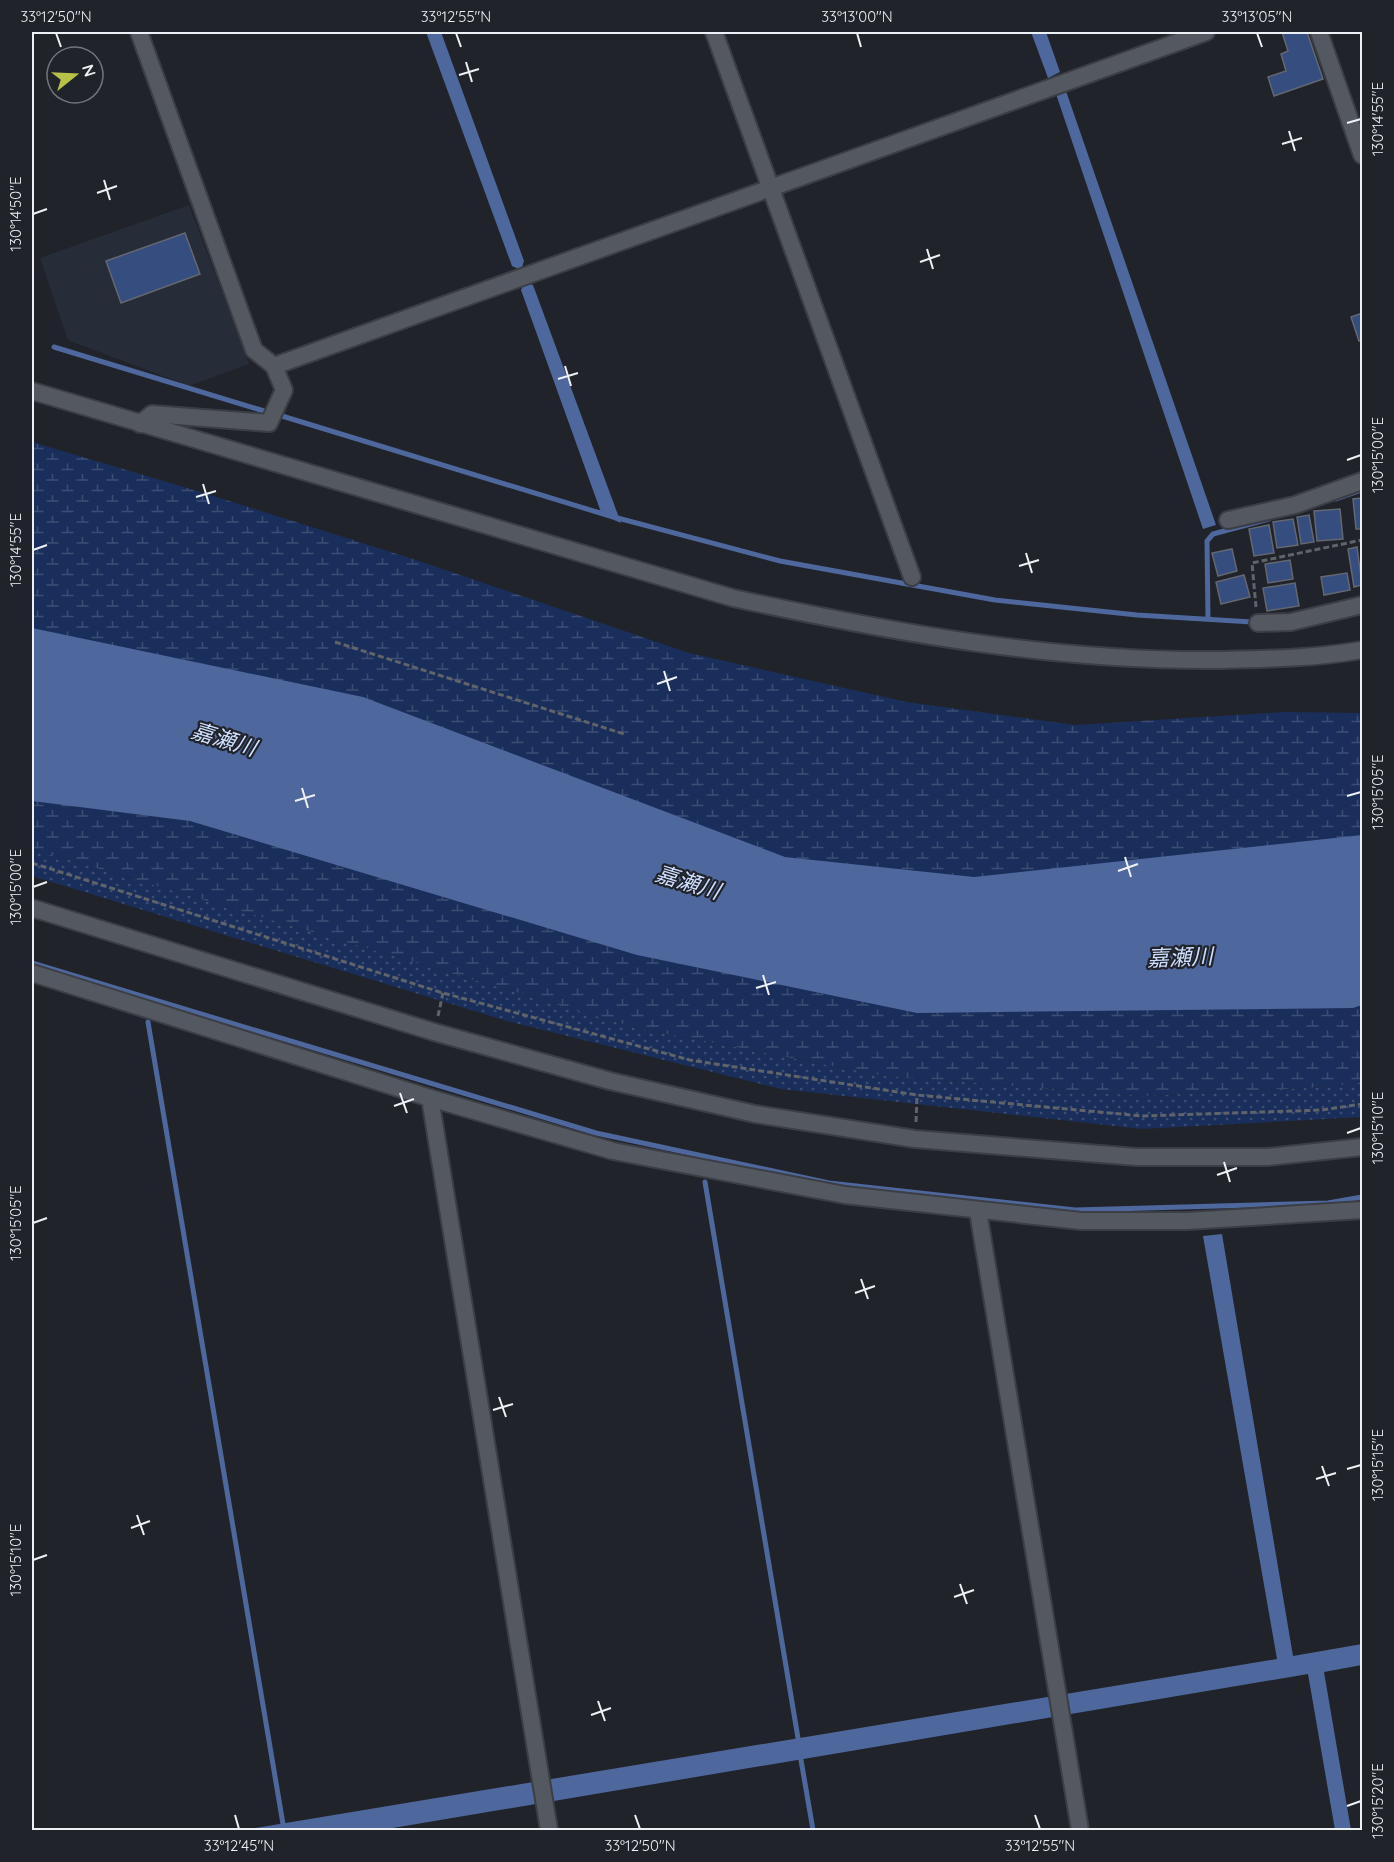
<svg xmlns="http://www.w3.org/2000/svg" width="1394" height="1862" font-family="Quicksand,'Noto Sans JP',sans-serif">
  <defs>
    <pattern id="grass-dots" width="8" height="8" patternUnits="userSpaceOnUse" patternTransform="scale(1.5)"><rect width="8" height="8" fill="#1a2e5b"/><path d="M2 2h.1M6 6h.1" fill="none" stroke="#3c4d73" stroke-width="1.8" stroke-linecap="round"/></pattern>
    <pattern id="wetland-marsh" width="20" height="14" patternUnits="userSpaceOnUse" patternTransform="scale(1.5)"><rect width="20" height="14" fill="#1a2e5b"/><path d="M1 5h8M5 5V1M11 12h8M15 12V8" fill="none" stroke="#3c4d73"/></pattern>
  </defs>
  <rect width="100%" height="100%" fill="#20232a"/>
  <polygon fill="#272c39" points="189,205 249,364 189,386 68,340 40,258"/>
  <polygon fill="url(#grass-dots)" points="32,849 637,1028 885,1076 1142,1096 1328,1087 1362,1082 1362,1117 1142,1129 781,1089 507,1021 32,876"/>
  <g fill="url(#wetland-marsh)">
    <polygon points="32,442 204,493 416,560 689,653 907,702 1075,725 1285,712 1362,713 1362,852 972,895 763,865 32,650"/>
    <polygon points="32,773 1362,981 1362,1082 1328,1087 1142,1096 885,1076 637,1028 32,849"/>
  </g>
  <g fill="#4e679c">
    <polygon points="426,32 441,32 524,261 521,270 512,266"/>
    <polygon points="1031,32 1046,32 1060,72 1048,78"/>
    <polygon points="1066,91 1216,525 1203,529 1056,94"/>
    <polygon points="525,282 533,285 621,523 602,515 521,290"/>
    <polygon points="32,628 363,697 785,857 974,877 1362,835 1362,1005 1353,1008 917,1013 637,955 190,821 32,801"/>
    <polygon points="1222,1234 1293,1656 1362,1644 1362,1665 1324,1672 1351,1830 1335,1830 1308,1674 381,1830 243,1830 1277,1659 1203,1236"/>
  </g>
  <g fill="none" stroke-linecap="round" stroke-linejoin="round">
    <g stroke="#4e679c" stroke-width="5">
      <polyline points="54,347 264,411"/>
      <polyline points="282,416 610,516 780,561 995,600 1137,615 1252,622"/>
      <polyline points="1336,499 1362,490"/>
      <polyline points="1208,619 1207,541 1213,534 1269,519"/>
      <polyline points="32,963 596,1133 829,1183 1075,1210 1328,1203 1362,1197"/>
      <polyline points="148,1022 283,1824"/>
      <polyline points="705,1182 798,1738"/>
      <polyline points="801,1760 813,1830"/>
    </g>
  </g>
  <g fill="#364d80" stroke="#63676f" stroke-width="1.5">
    <polygon points="1282,32 1307,32 1323,79 1274,96 1268,77 1286,71 1281,54 1288,51"/>
    <polygon points="185,233 200,274 121,303 106,261"/>
    <polygon points="1362,313 1362,339 1359,341 1351,317"/>
    <polygon points="1362,498 1362,529 1356,529 1353,499"/>
    <polygon points="1340,509 1343,539 1317,541 1314,511"/>
    <polygon points="1309,515 1314,542 1301,544 1297,517"/>
    <polygon points="1293,519 1298,545 1277,548 1273,522"/>
    <polygon points="1269,525 1274,553 1254,556 1249,529"/>
    <polygon points="1357,547 1362,585 1354,587 1348,549"/>
    <polygon points="1232,549 1237,571 1218,576 1212,553"/>
    <polygon points="1290,560 1293,579 1268,583 1265,564"/>
    <polygon points="1347,573 1350,590 1324,595 1321,577"/>
    <polygon points="1244,575 1250,597 1221,604 1216,582"/>
    <polygon points="1295,583 1299,606 1267,611 1263,588"/>
  </g>
  <g fill="none" stroke-linecap="round" stroke-linejoin="round">
    <g stroke="#3b3e44" stroke-width="20">
      <g id="minor">
        <polyline points="139,32 254,350 274,366 284,390 269,423 152,414 140,424"/>
        <polyline points="714,32 912,577"/>
        <polyline points="1319,32 1362,155"/>
        <polyline points="274,366 1206,32"/>
        <path d="M32 391 733 598C895 633 1057 662 1222 660 1269 659 1316 658 1362 650"/>
        <polyline points="1228,520 1295,505 1362,481"/>
        <polyline points="1258,623 1291,622 1362,605"/>
        <polyline points="32,908 434,1032 610,1081 755,1114 915,1139 1137,1157 1267,1157 1362,1147"/>
        <polyline points="32,973 430,1098 613,1151 845,1195 1081,1221 1187,1221 1362,1210"/>
        <polyline points="430,1098 549,1830"/>
        <polyline points="978,1211 1080,1830"/>
      </g>
    </g>
    <g stroke="#606369" stroke-width="3" stroke-dasharray="6 3" stroke-linecap="butt">
      <polyline points="1256,607 1252,563 1362,540"/>
      <polyline points="335,642 624,734"/>
      <polyline points="32,863 443,993 690,1060 917,1095 1142,1116 1322,1110 1362,1104"/>
      <polyline points="438,1016 443,993"/>
      <polyline points="916,1122 917,1096"/>
    </g>
    <use href="#minor" stroke="#545860" stroke-width="16"/>
  </g>
  <path fill="none" stroke="#edf0f5" stroke-width="2" d="M56 33 61 47M456 33 461 47M857 33 861 47M1257 33 1262 47M466 62 472 82M459 75 479 69M1347 123 1361 119M1289 131 1295 151M1282 144 1302 138M104 180 110 200M97 193 117 186M33 214 47 209M927 249 933 269M920 262 940 255M565 366 571 386M558 379 578 373M1347 460 1361 455M203 484 209 504M196 497 216 491M33 550 47 545M1026 553 1032 573M1019 566 1039 560M664 671 670 691M657 684 677 677M302 788 308 808M1347 796 1361 792M295 801 315 795M1125 857 1131 877M1118 871 1138 864M33 887 47 882M763 975 769 995M756 988 776 982M400 1093 407 1113M394 1106 414 1099M1347 1133 1361 1128M1224 1162 1230 1182M1217 1175 1237 1168M33 1223 47 1218M861 1279 868 1299M855 1293 875 1286M499 1397 506 1417M493 1410 513 1404M1322 1466 1329 1486M1347 1469 1361 1465M1316 1479 1336 1473M137 1515 144 1535M131 1528 150 1521M33 1560 47 1555M960 1584 967 1604M954 1597 974 1590M598 1701 605 1721M591 1715 611 1708M1347 1806 1361 1801M235 1815 239 1829M635 1815 640 1829M1035 1815 1040 1829"/>
  <g text-anchor="middle" stroke-width="4.5" stroke-linejoin="round" paint-order="stroke">
    <g font-size="22" font-style="italic" fill="#cedeff" stroke="#20232a">
      <text transform="translate(224 739) rotate(17)" y="8">嘉瀬川</text>
      <text transform="translate(688 882) rotate(17)" y="8">嘉瀬川</text>
      <text transform="translate(1180 957) rotate(-2)" y="8">嘉瀬川</text>
    </g>
  </g>
  <rect width="1394" height="1862" fill="none" stroke="#20232a" stroke-width="66"/>
  <g transform="translate(75 75) rotate(72)"><circle r="28" fill="#20232a" stroke="#72757b" stroke-width="1.5"/>
  <path d="M0-4.5L10 22L0 15L-10 22Z" fill="#b8c147"/>
  <text y="-9" font-size="16" font-weight="bold" text-anchor="middle" fill="#edf0f5">N</text>
  </g>
  <rect x="33" y="33" width="1328" height="1796" fill="none" stroke="#edf0f5" stroke-width="2"/>
  <g font-size="15" text-anchor="middle" fill="#edf0f5">
    <text x="56" y="22">33°12'50"N</text>
    <text x="456" y="22">33°12'55"N</text>
    <text x="857" y="22">33°13'00"N</text>
    <text x="1257" y="22">33°13'05"N</text>
    <text transform="translate(1378 119) rotate(-90)" y="5">130°14'55"E</text>
    <text transform="translate(16 214) rotate(-90)" y="5">130°14'50"E</text>
    <text transform="translate(1378 455) rotate(-90)" y="5">130°15'00"E</text>
    <text transform="translate(16 550) rotate(-90)" y="5">130°14'55"E</text>
    <text transform="translate(1378 792) rotate(-90)" y="5">130°15'05"E</text>
    <text transform="translate(16 887) rotate(-90)" y="5">130°15'00"E</text>
    <text transform="translate(1378 1128) rotate(-90)" y="5">130°15'10"E</text>
    <text transform="translate(16 1223) rotate(-90)" y="5">130°15'05"E</text>
    <text transform="translate(1378 1465) rotate(-90)" y="5">130°15'15"E</text>
    <text transform="translate(16 1560) rotate(-90)" y="5">130°15'10"E</text>
    <text transform="translate(1378 1801) rotate(-90)" y="5">130°15'20"E</text>
    <text x="239" y="1851">33°12'45"N</text>
    <text x="640" y="1851">33°12'50"N</text>
    <text x="1040" y="1851">33°12'55"N</text>
  </g>
</svg>
